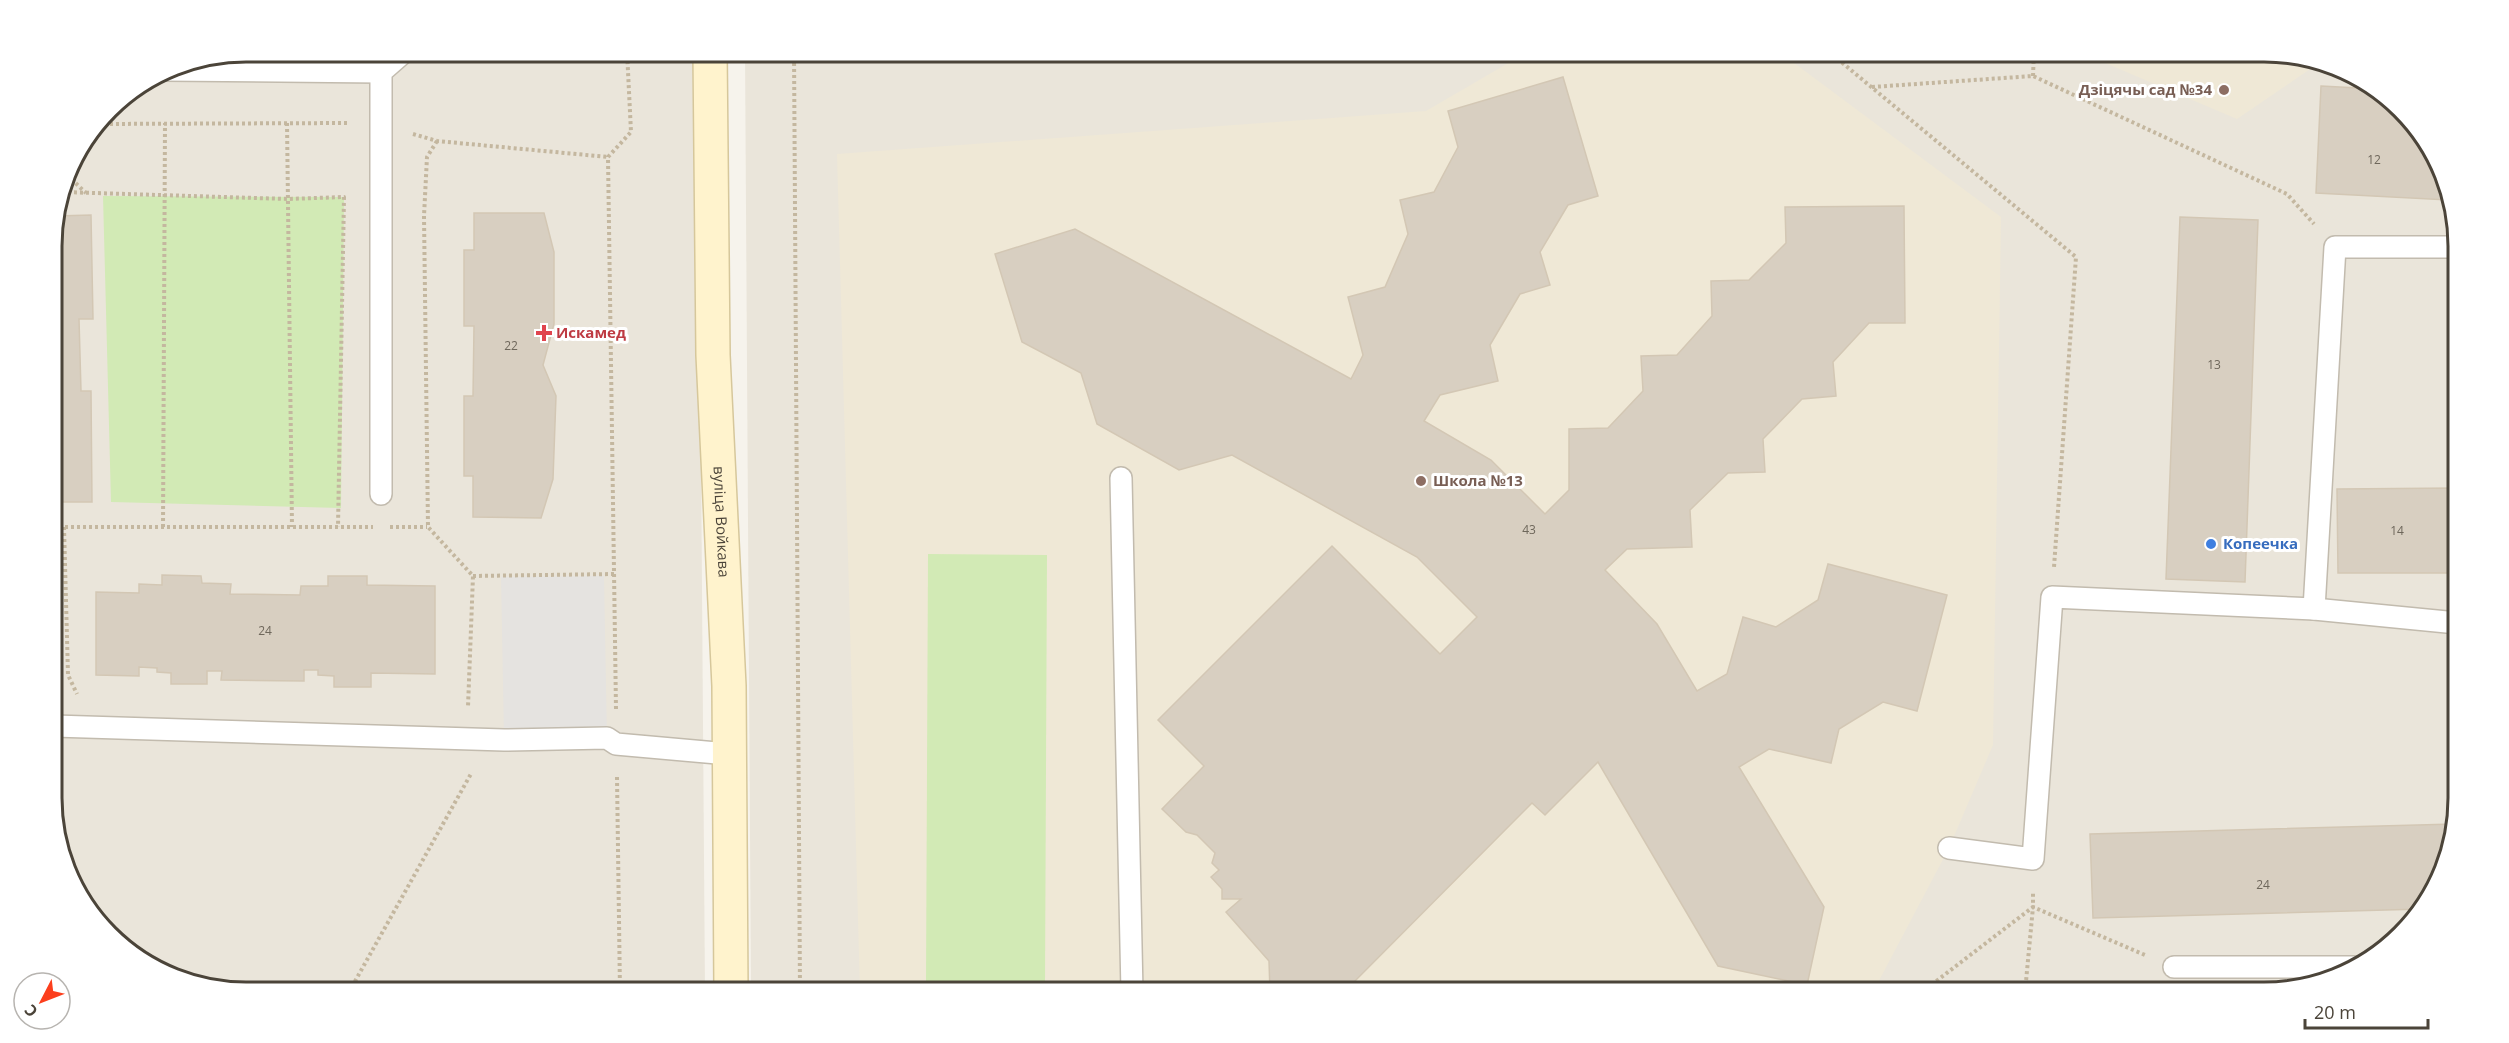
<svg xmlns="http://www.w3.org/2000/svg" width="2509" height="1043" font-family="'Open Sans',sans-serif">
  <rect width="100%" height="100%" fill="#f6f3ec"/>
  <g fill="#eae5da">
    <polygon points="246,51 698,51 705,992 246,992 183,982 99,925 55,835 51,232 71,159 117,100 171,66"/>
    <polygon points="745,51 2263,51 2326,61 2372,84 2418,127 2456,220 2458,797 2448,860 2418,916 2382,952 2326,982 2276,992 751,992"/>
  </g>
  <g fill="#efe8d6">
    <polygon points="1529,51 1778,51 2001,217 1993,745 1949,848 1873,992 860,992 837,154 1426,111"/>
    <polygon points="2077,51 2263,51 2322,61 2237,119"/>
  </g>
  <g fill="#d2eab5">
    <polygon points="103,196 344,197 341,508 111,502"/>
    <polygon points="928,554 1047,555 1045,984 926,982"/>
  </g>
  <polygon fill="#e5e3e0" points="604,576 607,738 504,740 501,577"/>
  <g fill="#d8cfc1" stroke="#d3c7b4" stroke-width="1.5">
    <polygon points="1563,77 1598,196 1568,205 1540,252 1550,285 1520,294 1490,345 1498,381 1440,395 1424,421 1491,460 1545,514 1569,490 1569,429 1608,428 1643,391 1641,356 1677,355 1712,316 1711,281 1749,280 1786,243 1785,207 1904,206 1905,323 1869,323 1833,362 1836,396 1802,399 1763,439 1765,472 1728,473 1690,510 1692,547 1627,549 1605,570 1657,624 1697,691 1727,674 1743,617 1776,627 1818,600 1828,564 1947,595 1917,711 1883,702 1839,729 1831,763 1769,749 1739,767 1824,907 1807,985 1718,966 1598,762 1545,815 1532,803 1344,992 1270,992 1269,961 1226,912 1241,899 1222,899 1222,889 1211,877 1219,870 1212,863 1215,853 1197,835 1186,832 1162,809 1204,766 1158,720 1332,546 1440,654 1477,617 1417,557 1232,455 1179,470 1097,424 1081,373 1022,342 995,254 1075,229 1351,379 1363,355 1348,297 1385,287 1408,234 1400,200 1434,192 1458,147 1448,111"/>
    <polygon points="2321,86 2377,89 2418,127 2448,200 2316,193"/>
    <polygon points="474,213 544,213 554,252 554,324 543,365 556,396 553,479 541,518 473,517 473,476 464,476 464,396 473,396 474,326 464,326 464,250 474,250"/>
    <polygon points="91,215 93,319 79,319 81,391 91,391 92,502 53,502 51,232 56,216"/>
    <polygon points="2180,217 2258,220 2245,582 2166,579"/>
    <polygon points="2457,488 2457,573 2338,573 2337,489"/>
    <polygon points="162,575 201,576 202,583 231,584 230,594 300,595 301,586 328,586 328,576 367,576 367,585 435,586 435,674 371,673 371,687 334,687 334,676 318,675 318,670 304,670 304,681 221,680 222,671 207,671 207,684 171,684 171,673 157,672 157,668 139,667 139,676 96,675 96,592 139,593 139,584 162,585"/>
    <polygon points="2454,824 2448,860 2422,909 2093,918 2090,834"/>
  </g>
  <g fill="none" stroke-linecap="round" stroke-linejoin="round">
    <g stroke="#c2bbae" stroke-width="24">
      <g id="service">
        <polyline points="164,70 381,72"/>
        <polyline points="1121,478 1132,992"/>
        <polyline points="381,494 381,72 405,51"/>
        <polyline points="2314,609 2335,247 2456,247"/>
        <polyline points="54,726 504,740 607,738 616,744 728,754"/>
        <polyline points="1949,848 2033,859 2052,597 2314,609 2457,623"/>
        <polyline points="2174,967 2354,967"/>
      </g>
    </g>
    <g stroke="#d6c79b" stroke-width="36">
      <g id="secondary">
        <path id="s1" d="M710 51 713 355 729 686 731 992"/>
      </g>
    </g>
    <g stroke="#c4b79f" stroke-width="4" stroke-dasharray="3 3" stroke-linecap="butt">
      <polyline points="794,51 800,992"/>
      <polyline points="1828,51 2076,257 2054,567"/>
      <polyline points="2033,76 2034,51"/>
      <polyline points="1872,87 2033,76 2287,194 2314,224"/>
      <polyline points="287,123 292,527"/>
      <polyline points="98,124 350,123"/>
      <polyline points="413,134 437,141 608,157"/>
      <polyline points="437,141 427,157 424,216 428,527 473,576 468,707"/>
      <polyline points="67,175 86,193"/>
      <polyline points="62,192 288,199 344,197 338,527"/>
      <polyline points="53,527 373,527"/>
      <polyline points="64,527 68,675 77,694"/>
      <polyline points="163,527 165,123"/>
      <polyline points="390,527 427,527"/>
      <polyline points="473,576 615,574"/>
      <polyline points="616,709 608,157 631,132 627,51"/>
      <polyline points="617,777 620,992"/>
      <polyline points="349,992 472,772"/>
      <polyline points="1922,992 2033,907 2033,891"/>
      <polyline points="2025,992 2033,907 2145,955"/>
    </g>
    <use href="#service" stroke="#fff" stroke-width="21"/>
    <use href="#secondary" stroke="#fff3cd" stroke-width="33"/>
  </g>
  <g fill="#8d6e63" stroke="#fff" stroke-width="2">
    <circle cx="2224" cy="90" r="6"/>
    <circle cx="1421" cy="481" r="6"/>
  </g>
  <path fill="#e0444e" stroke="#fff" stroke-width="2" d="M541 324h6v6h6v6h-6v6h-6v-6h-6v-6h6z"/>
  <circle fill="#3f7fe0" stroke="#fff" stroke-width="2" cx="2211" cy="544" r="6"/>
  <g text-anchor="middle" stroke-width="6" stroke-linejoin="round" paint-order="stroke">
    <g font-size="12" fill="#6e675b">
      <text x="2374" y="164">12</text>
      <text x="511" y="350">22</text>
      <text x="2214" y="369">13</text>
      <text x="1529" y="534">43</text>
      <text x="2397" y="535">14</text>
      <text x="265" y="635">24</text>
      <text x="2263" y="889">24</text>
    </g>
    <g font-size="15" font-weight="bold" fill="#785e54" stroke="#fff" text-anchor="end">
      <text x="2212" y="95">Дзіцячы сад №34</text>
      <text x="1433" y="486" text-anchor="start">Школа №13</text>
    </g>
    <g font-size="15" font-weight="bold" fill="#be3a42" stroke="#fff" text-anchor="start">
      <text x="556" y="338">Искамед</text>
    </g>
    <g font-size="15" fill="#4b4439" stroke="#fff">
      <text dy="5" stroke="none"><textPath href="#s1" startOffset="471">вуліца Войкава</textPath></text>
    </g>
    <g font-size="15" font-weight="bold" fill="#366cbe" stroke="#fff" text-anchor="start">
      <text x="2223" y="549">Копеечка</text>
    </g>
  </g>
  <path d="M0 0H2509V1043H0ZM246 62H2264A184 184 0 0 1 2448 246V798A184 184 0 0 1 2264 982H246A184 184 0 0 1 62 798V246A184 184 0 0 1 246 62Z" fill="#fff" fill-rule="evenodd"/>
  <path fill="none" stroke="#4b4439" stroke-width="3" d="M246 62H2264A184 184 0 0 1 2448 246V798A184 184 0 0 1 2264 982H246A184 184 0 0 1 62 798V246A184 184 0 0 1 246 62Z"/>
  <g transform="translate(42 1001) rotate(228)"><circle r="28" fill="#ffffff" stroke="#b7b4b0" stroke-width="1.5"/>
  <path d="M0-4.5L10 22L0 15L-10 22Z" fill="#fc3f1d"/>
  <text y="-9" font-size="16" font-weight="bold" text-anchor="middle" fill="#4b4439">С</text>
  </g>
  <path d="M2305 1019v9h123v-9" fill="none" stroke="#4b4439" stroke-width="3"/>
  <text x="2314" y="1019" font-size="18" fill="#4b4439" stroke="#ffffff" stroke-width="4.5" paint-order="stroke">20 m</text>
</svg>
